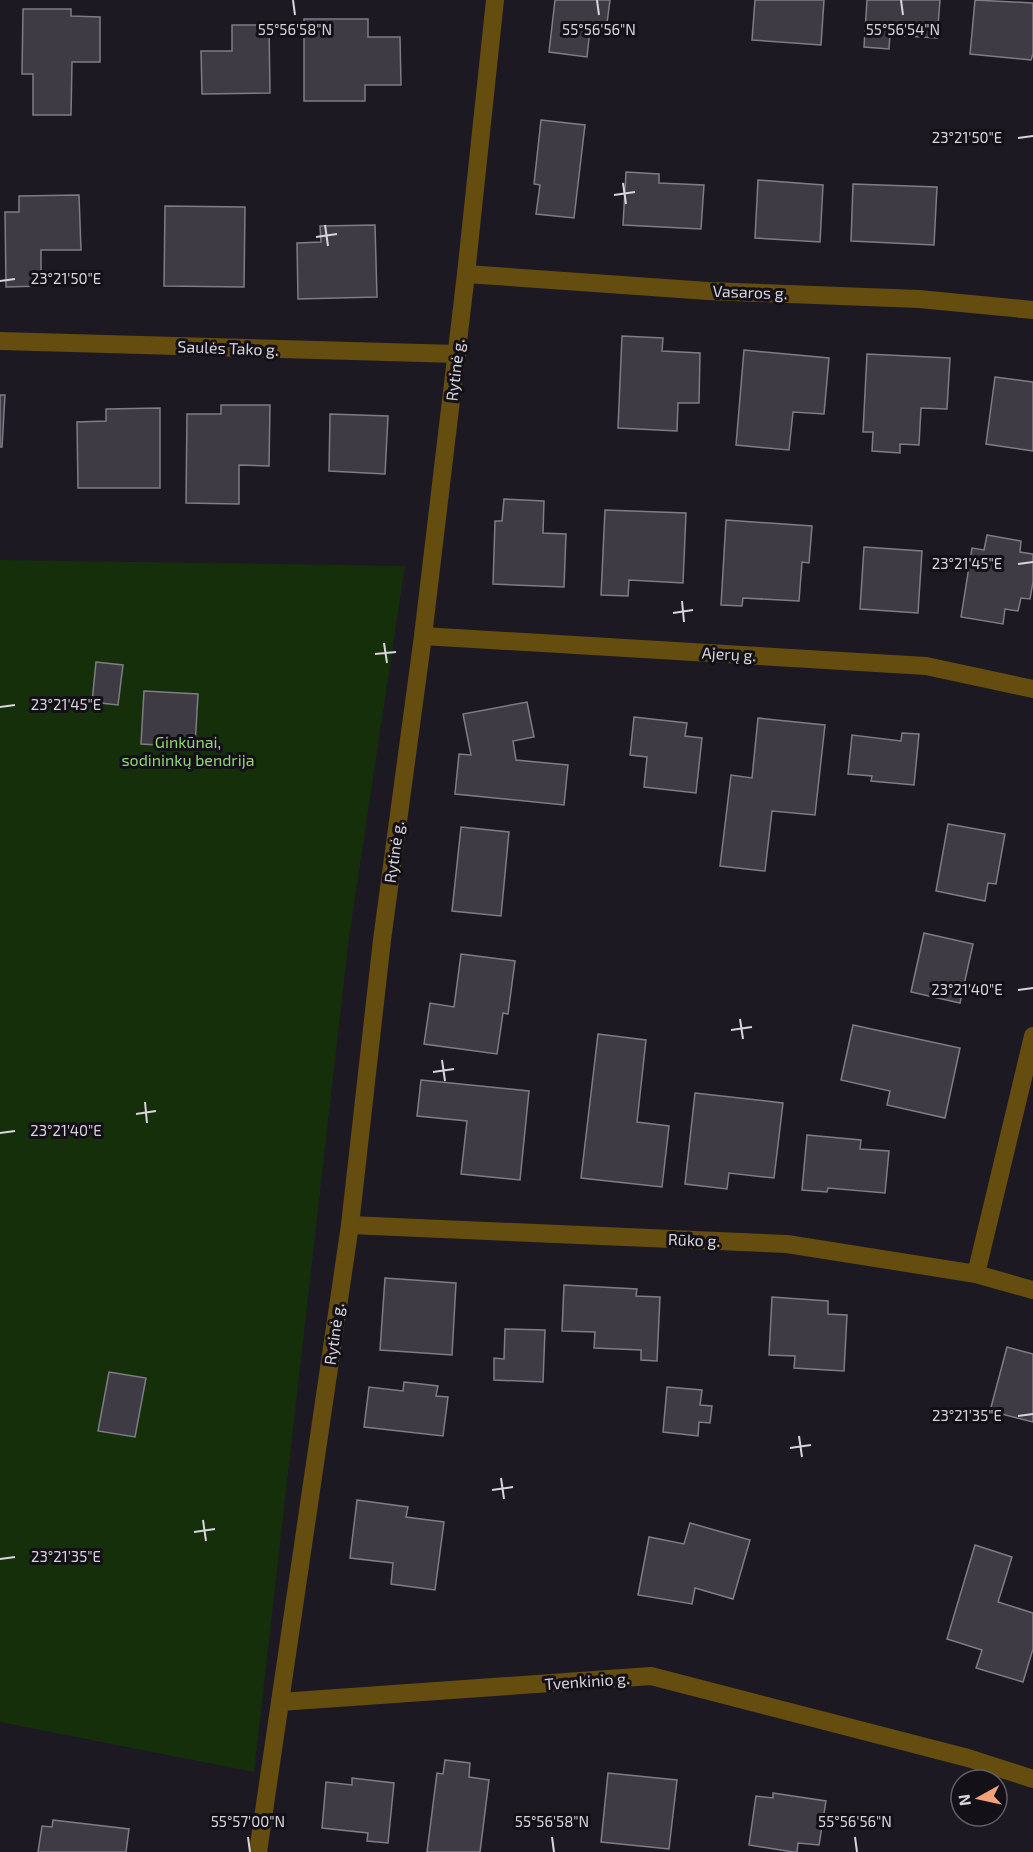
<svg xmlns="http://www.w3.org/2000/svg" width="1033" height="1852" font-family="'Exo 2',sans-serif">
  <rect width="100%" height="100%" fill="#1c1922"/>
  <polygon fill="#162f0b" points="0,560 405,566 349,937 254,1772 0,1722"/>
  <g fill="#3e3b45" stroke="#7f7c87" stroke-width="1.5">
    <polygon points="555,0 610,0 606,31 590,29 587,57 549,52"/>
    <polygon points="755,0 824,0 821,45 752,40"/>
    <polygon points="867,0 940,0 937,38 890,35 889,49 864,47"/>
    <polygon points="975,0 1033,3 1033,54 1031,60 970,54"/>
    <polygon points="23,9 71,9 71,16 100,17 100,62 72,62 71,115 33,115 33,74 22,74"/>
    <polygon points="304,19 368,19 368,37 400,37 401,85 365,85 365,101 304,101"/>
    <polygon points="232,25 269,25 270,93 202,94 201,51 232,51"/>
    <polygon points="541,120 585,125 574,218 536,214 540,185 534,184"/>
    <polygon points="626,172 659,174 659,183 704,185 701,229 623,225"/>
    <polygon points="758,180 823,185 820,242 755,238"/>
    <polygon points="853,184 937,187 934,245 851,241"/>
    <polygon points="79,195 81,250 41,250 41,286 6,287 5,212 19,212 19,196"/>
    <polygon points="165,206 245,207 244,287 164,286"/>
    <polygon points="375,225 377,297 298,299 297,243 321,242 320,226"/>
    <polygon points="622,336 663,338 662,351 700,353 699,403 678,403 677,431 618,428"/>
    <polygon points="744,350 829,358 824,414 793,412 789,450 736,445"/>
    <polygon points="867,354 950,358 947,409 921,408 919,445 900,444 900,453 872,451 873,432 863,432"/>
    <polygon points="995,377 1033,382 1033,451 986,444"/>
    <polygon points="0,395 5,395 2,447 0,447"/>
    <polygon points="221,405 270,405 269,466 239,465 239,504 186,503 187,414 221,414"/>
    <polygon points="160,408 160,488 78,488 77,422 106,421 106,409"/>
    <polygon points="330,414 388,416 385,474 329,471"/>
    <polygon points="504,499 544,501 543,533 566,534 564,587 493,584 495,521 502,521"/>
    <polygon points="605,510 686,513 683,583 629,580 628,596 601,595"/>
    <polygon points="726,520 812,526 809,563 802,562 799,601 743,598 742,606 721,605"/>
    <polygon points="987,535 1021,541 1020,552 1033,554 1033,582 1030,599 1021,598 1018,611 1005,609 1003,624 961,617 972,548 984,550"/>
    <polygon points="864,547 922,551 918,613 860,609"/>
    <polygon points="96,662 123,665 118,705 92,702"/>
    <polygon points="144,691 198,694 195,747 141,744"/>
    <polygon points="527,702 534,737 513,741 516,760 568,765 564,805 455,794 459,754 471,755 463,714"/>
    <polygon points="634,717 687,723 685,736 702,738 696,793 644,787 647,757 630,755"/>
    <polygon points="758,718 825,725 815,815 772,811 765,871 720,866 731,775 752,778"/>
    <polygon points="902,733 919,734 914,785 871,781 872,776 848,774 852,735 901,741"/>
    <polygon points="948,824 1005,834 996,884 988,883 985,901 936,891"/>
    <polygon points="461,827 509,832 501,916 452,911"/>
    <polygon points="924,933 973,944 960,1003 911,992"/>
    <polygon points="461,954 515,961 508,1014 503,1013 497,1054 424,1044 430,1003 454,1007"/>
    <polygon points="853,1025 960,1048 945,1118 887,1105 890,1091 841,1080"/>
    <polygon points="598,1034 646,1040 637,1122 669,1126 662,1187 581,1178"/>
    <polygon points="421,1080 529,1091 520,1180 461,1174 467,1121 417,1116"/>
    <polygon points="695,1093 783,1103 774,1178 729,1173 727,1189 685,1184"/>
    <polygon points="807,1135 861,1140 860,1149 889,1151 885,1193 828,1188 827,1192 802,1190"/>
    <polygon points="385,1278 456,1283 452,1355 380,1350"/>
    <polygon points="564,1285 637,1289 636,1296 660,1297 657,1361 641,1360 641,1350 594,1348 595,1332 562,1331"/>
    <polygon points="772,1297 828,1301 828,1314 847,1315 844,1371 794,1368 795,1356 769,1355"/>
    <polygon points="505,1329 545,1330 543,1382 494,1380 494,1358 504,1359"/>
    <polygon points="1007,1347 1033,1354 1033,1422 990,1411"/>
    <polygon points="109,1372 146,1378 135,1437 98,1431"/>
    <polygon points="404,1382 438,1386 436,1396 448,1397 443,1436 364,1427 369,1387 403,1391"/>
    <polygon points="667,1387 702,1390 700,1405 712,1406 710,1423 699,1422 698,1436 663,1432"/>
    <polygon points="357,1500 408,1507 406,1517 444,1522 435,1590 391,1584 393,1563 350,1558"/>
    <polygon points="690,1523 750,1540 733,1599 695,1588 692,1604 638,1595 649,1537 684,1544"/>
    <polygon points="975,1545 1012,1557 998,1602 1033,1613 1033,1649 1023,1682 976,1668 982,1650 947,1639"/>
    <polygon points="445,1760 470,1763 469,1777 489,1780 480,1852 427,1852 437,1773 443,1774"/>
    <polygon points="608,1773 677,1780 669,1849 601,1842"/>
    <polygon points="352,1778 394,1783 388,1843 367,1841 368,1833 322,1828 326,1782 352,1785"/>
    <polygon points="773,1793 826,1801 819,1845 798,1843 797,1852 793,1852 749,1845 756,1796 773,1798"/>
    <polygon points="53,1820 129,1829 126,1852 38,1852 42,1826 52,1827"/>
  </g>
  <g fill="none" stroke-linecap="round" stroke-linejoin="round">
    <g stroke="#644d0f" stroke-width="18">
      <polyline points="466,274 708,291 919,299 1033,310"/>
      <polyline points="0,341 457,354"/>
      <polyline points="423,636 926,666 1033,689"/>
      <polyline points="350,1225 787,1244 976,1274 1033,1290"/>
      <polyline points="976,1274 1033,1036"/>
      <polyline points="280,1702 350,1225 382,940 423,636 466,274 495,0"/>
      <polyline points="258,1852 280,1702 651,1676 968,1758 1033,1779"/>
    </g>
  </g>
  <path fill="none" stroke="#d7d5db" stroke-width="2" d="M293 0 295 15M597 0 599 15M901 0 903 15M1018 138 1033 136M623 183 626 204M614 195 635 192M325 225 328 246M316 237 337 234M0 281 15 279M1018 564 1033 562M682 601 684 622M673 613 693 610M384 643 387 663M375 654 396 652M0 707 15 705M1018 990 1033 988M740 1019 743 1039M731 1030 752 1027M442 1060 445 1081M433 1072 454 1069M145 1102 147 1123M136 1114 156 1111M0 1133 15 1131M1018 1416 1033 1414M799 1436 802 1457M790 1448 811 1445M501 1478 504 1499M492 1490 513 1487M203 1520 206 1541M194 1532 215 1529M0 1559 15 1557M248 1837 250 1852M552 1837 554 1852M855 1837 857 1852"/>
  <g text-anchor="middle" stroke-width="6" stroke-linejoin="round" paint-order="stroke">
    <g font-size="16" fill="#d7d5db" stroke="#131018">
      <text transform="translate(750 292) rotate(2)" y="6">Vasaros g.</text>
      <text transform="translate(228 348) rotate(2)" y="6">Saulės Tako g.</text>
      <text transform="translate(455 370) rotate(-83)" y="6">Rytinė g.</text>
      <text transform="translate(729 654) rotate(3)" y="6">Ajerų g.</text>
      <text transform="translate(394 852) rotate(-82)" y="6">Rytinė g.</text>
      <text transform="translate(694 1240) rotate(2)" y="6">Rūko g.</text>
      <text transform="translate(334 1334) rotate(-82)" y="6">Rytinė g.</text>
      <text transform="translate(587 1681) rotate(-4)" y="6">Tvenkinio g.</text>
    </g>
    <g font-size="16" fill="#90d874" stroke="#131018">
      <text x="188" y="748">Ginkūnai,<tspan x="188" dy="18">sodininkų bendrija</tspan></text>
    </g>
  </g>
  <g font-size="15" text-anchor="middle" fill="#d7d5db" stroke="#131018" stroke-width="6" stroke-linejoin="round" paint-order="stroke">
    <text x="295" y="35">55°56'58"N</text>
    <text x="599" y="35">55°56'56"N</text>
    <text x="903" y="35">55°56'54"N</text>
    <text x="967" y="143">23°21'50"E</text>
    <text x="66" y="284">23°21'50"E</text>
    <text x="967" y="569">23°21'45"E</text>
    <text x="66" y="710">23°21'45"E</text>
    <text x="967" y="995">23°21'40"E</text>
    <text x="66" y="1136">23°21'40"E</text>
    <text x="967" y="1421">23°21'35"E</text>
    <text x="66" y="1562">23°21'35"E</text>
    <text x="248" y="1827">55°57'00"N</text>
    <text x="552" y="1827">55°56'58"N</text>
    <text x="855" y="1827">55°56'56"N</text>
  </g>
  <g transform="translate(979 1798) rotate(262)"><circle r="28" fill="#131018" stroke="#615f66" stroke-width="1.5"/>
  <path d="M0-4.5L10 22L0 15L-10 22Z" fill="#f0a27a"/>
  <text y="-9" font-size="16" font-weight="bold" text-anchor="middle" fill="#d7d5db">N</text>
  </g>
</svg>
